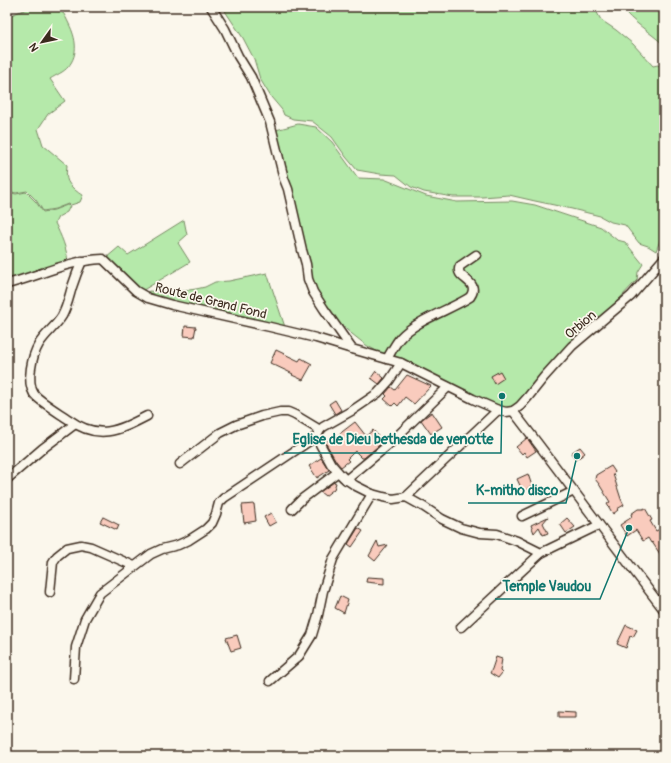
<svg xmlns="http://www.w3.org/2000/svg" width="671" height="763" font-family="Pangolin,sans-serif">
  <rect width="100%" height="100%" fill="#fbf7ec"/>
  <filter id="ink" filterUnits="userSpaceOnUse"><feTurbulence type="fractalNoise" baseFrequency=".025" numOctaves="2"/><feDisplacementMap in="SourceGraphic" scale="8" xChannelSelector="R" yChannelSelector="G"/><feConvolveMatrix kernelMatrix="1 2 1 2 8 2 1 2 1" color-interpolation-filters="sRGB"/></filter>
  <g filter="url(#ink)">
    <g fill="#b5e9aa" stroke="#788a64">
      <path d="M33 7C43 7 54 6 63 13 65 15 67 20 69 24 76 38 79 54 68 67 64 72 56 75 50 79L65 101 48 114 38 129 43 145 67 165C66 177 65 181 75 190 78 192 79 194 83 195L80 202 71 205 68 204 55 209 43 211 36 200 27 191 16 193 8 191 7 17 16 13Z"/>
      <polygon points="232,7 594,7 601,20 616,30 633,44 653,66 658,65 664,70 664,230 656,251 648,246 639,243 625,225 611,222 600,216 572,209 554,205 535,201 509,195 482,197 453,197 424,192 411,187 396,175 380,174 357,170 346,157 332,137 312,121 293,119 284,115 282,110 271,97 260,79 254,59 243,38 225,11"/>
      <path d="M621 7H664V45C650 32 632 22 621 7Z"/>
      <polygon points="298,124 316,127 332,142 358,178 384,179 426,196 457,202 512,201 535,205 601,227 617,240 625,242 643,264 638,272 637,280 586,334 522,407 502,409 399,364 366,345 347,330 326,311 313,283 291,186 276,130"/>
      <path d="M7 192 16 194 26 192 36 202 43 212 54 210 67 205 70 206 67 212 58 217 55 223C61 236 67 248 68 263L7 285Z"/>
      <polygon points="184,220 187,235 178,243 190,262 140,292 128,282 121,269 112,265 106,258 119,247 128,255"/>
      <polygon points="267,273 287,333 143,295 149,291 169,293 196,289 205,287 215,282 229,281"/>
    </g>
    <g fill="#f9cbbd" stroke="#3b2a1e">
      <polygon points="185,326 196,327 194,337 184,336"/>
      <polygon points="276,350 299,361 301,358 312,364 303,380 292,375 293,374 270,363"/>
      <polygon points="376,371 384,378 379,384 371,378"/>
      <polygon points="500,371 504,378 495,384 491,376"/>
      <polygon points="407,375 431,386 414,404 405,397 398,406 395,403 392,406 384,399 387,396 385,394 391,387 395,390"/>
      <polygon points="335,400 341,410 335,414 329,404"/>
      <polygon points="432,412 442,427 431,434 421,420"/>
      <polygon points="355,422 366,436 373,430 383,442 364,458 362,458 355,451 347,459 349,461 341,467 336,461 325,442 338,435"/>
      <polygon points="527,438 536,451 527,457 524,452 522,454 516,447"/>
      <polygon points="580,447 585,453 576,460 571,453"/>
      <polygon points="321,458 329,470 317,478 309,466"/>
      <polygon points="611,466 615,472 613,474 621,499 624,505 617,509 618,510 613,514 607,504 610,502 599,484 595,479 596,475"/>
      <polygon points="528,474 532,486 523,492 517,479"/>
      <polygon points="334,482 336,483 334,489 325,496 320,492"/>
      <polygon points="254,504 256,521 244,523 242,505"/>
      <polygon points="645,508 652,520 650,521 656,531 664,527 664,560 652,542 651,543 648,538 643,541 636,530 627,536 620,525 632,517 631,514 638,509 643,509"/>
      <polygon points="271,513 276,522 269,526 264,517"/>
      <polygon points="103,517 119,525 117,530 100,522"/>
      <polygon points="548,517 543,523 548,533 543,535 539,527 534,533 531,525"/>
      <polygon points="567,518 575,527 566,533 560,524"/>
      <polygon points="358,528 363,531 352,547 348,544"/>
      <polygon points="377,541 379,547 388,545 375,561 369,556"/>
      <polygon points="367,577 384,578 384,584 366,582"/>
      <polygon points="340,596 348,600 344,613 335,608"/>
      <polygon points="626,625 637,630 633,637 630,636 626,648 617,644"/>
      <polygon points="237,635 241,648 231,651 226,638"/>
      <polygon points="496,657 502,659 500,671 502,673 498,678 490,673 492,669"/>
      <polygon points="559,711 576,712 576,717 559,717"/>
    </g>
    <g fill="none" stroke-linecap="round" stroke-linejoin="round">
      <g stroke="#3b2a1e" stroke-width="11">
        <g id="minor">
          <polyline points="211,7 225,29 238,56 251,77 270,122 284,179 288,189 302,250 306,264 308,279 313,292 324,309 352,349 401,363 473,399 498,410 506,412 513,411 520,406 528,397 544,377 572,346 631,296 664,258"/>
          <path d="M82 261C78 270 75 278 72 287 69 297 67 307 62 316 56 326 45 334 39 344 32 356 26 381 34 394 39 401 61 414 68 419 98 441 118 431 147 416"/>
          <path d="M7 284C39 276 69 260 103 259L136 291 148 298 172 305 270 327 316 338 352 349"/>
          <path d="M387 359C391 352 395 344 400 338 416 320 450 310 470 297 482 280 453 279 460 266L476 255"/>
          <path d="M513 411C564 477 613 544 664 610"/>
          <polyline points="317,436 320,444 331,464 338,472 344,478 356,486 372,494 383,497 393,499 406,497 424,507 442,519 461,528 480,533 497,534 517,541 541,553"/>
          <polyline points="180,464 220,433 236,425 262,416 280,412 288,412 295,415 320,430"/>
          <polyline points="7,479 42,449 75,424"/>
          <polyline points="346,480 387,446 448,387"/>
          <polyline points="406,497 498,410"/>
          <polyline points="292,509 302,499 338,472"/>
          <polyline points="522,516 574,491"/>
          <polyline points="50,592 53,562 57,556 67,548 81,545 91,547 134,566"/>
          <polyline points="461,627 541,553 599,525"/>
          <polyline points="74,679 76,647 85,619 100,593 151,554 162,549 178,545 189,540 206,529 212,523 216,514 219,503 224,498 317,436 320,430 323,427 353,410 378,393 389,381 401,363"/>
          <polyline points="270,681 299,656 312,635 318,615 323,591 333,559 372,494"/>
        </g>
      </g>
      <use href="#minor" stroke="#fbf7ec" stroke-width="8"/>
    </g>
  </g>
  <g text-anchor="middle" stroke-width="3.5" stroke-linejoin="round" paint-order="stroke">
    <g font-size="13" fill="#3b2a1e" stroke="#fbf7ec">
      <text transform="translate(211 300) rotate(14)" y="5">Route de Grand Fond</text>
      <text transform="translate(580 324) rotate(-40)" y="5">Orbion</text>
    </g>
  </g>
  <path fill="none" stroke="#0f766e" stroke-width="1.5" d="M502 396L501 453H284M577 456L566 503H468M629 528L600 599H495"/>
  <g fill="#0f766e" stroke="#fbf7ec" stroke-width="1.5">
    <circle cx="502" cy="396" r="4"/>
    <circle cx="577" cy="456" r="4"/>
    <circle cx="629" cy="528" r="4"/>
  </g>
  <g font-size="14" text-anchor="middle" font-weight="bold" fill="#0f766e" stroke="#fbf7ec" stroke-width="3.5" stroke-linejoin="round" paint-order="stroke">
    <text x="393" y="444">Eglise de Dieu bethesda de venotte</text>
    <text x="517" y="495">K-mitho disco</text>
    <text x="547" y="591">Temple Vaudou</text>
  </g>
  <rect width="671" height="763" fill="none" stroke="#fbf7ec" stroke-width="24"/>
  <rect x="12" y="12" width="647" height="739" fill="none" stroke="#3b2a1e" stroke-width="1.5" filter="url(#ink)"/>
  <g transform="translate(42 42) rotate(237)" stroke="#fbf7ec" stroke-width="3" paint-order="stroke">
  <path d="M0-3L7 15L0 10L-7 15Z" fill="#3b2a1e"/>
  <text y="-6" font-size="11" font-weight="bold" text-anchor="middle" fill="#3b2a1e">N</text>
  </g>
</svg>
